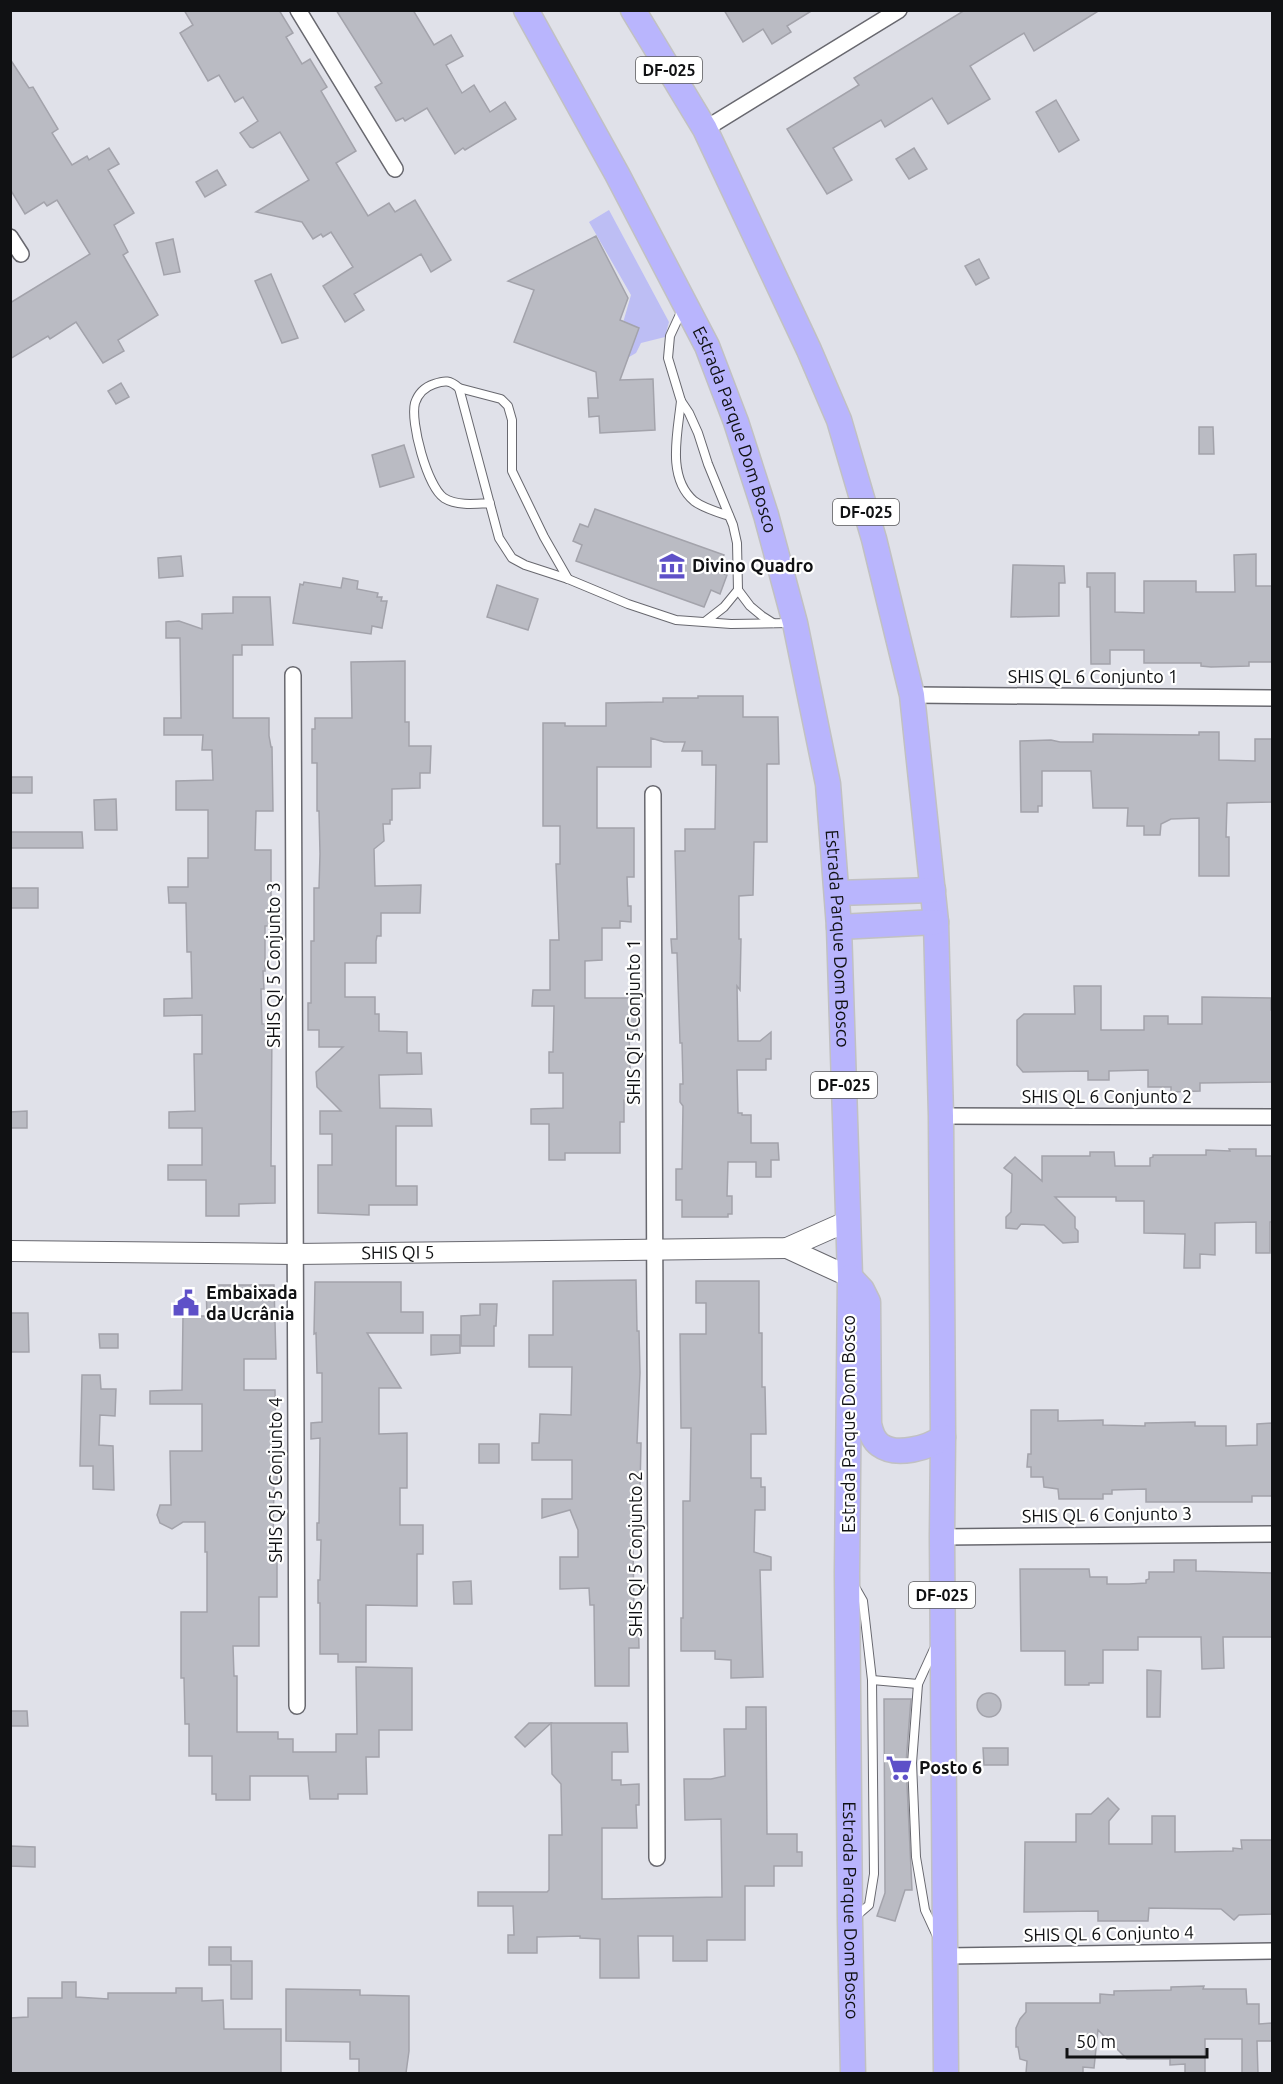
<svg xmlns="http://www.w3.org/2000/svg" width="1283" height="2084" font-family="Ubuntu,sans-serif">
  <rect width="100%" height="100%" fill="#e0e1e9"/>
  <polygon fill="#bdbef4" points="609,210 669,322 665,337 641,343 636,353 610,368 631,295 589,222"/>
  <g fill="#babbc3" stroke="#a3a3ab" stroke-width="1.5">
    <polygon points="184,10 279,10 293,33 286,37 302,64 310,59 327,87 321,91 356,151 336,163 368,216 389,203 395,212 415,200 451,260 431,272 421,254 354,294 364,310 345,322 323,286 353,267 331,232 323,237 321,234 313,239 302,222 256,212 309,180 280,132 253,148 250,147 240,133 258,121 243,97 235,102 219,75 208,81 180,33 193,25"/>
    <polygon points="336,10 413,10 434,45 451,35 463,56 446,65 462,93 474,85 490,112 505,102 516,119 465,150 463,148 455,154 427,108 405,121 403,118 396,121 375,87 382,83"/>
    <polygon points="724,10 813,10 787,26 791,32 772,44 763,29 743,42"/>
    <polygon points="965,10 1100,10 1034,51 1024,33 970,66 990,99 948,124 932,98 885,127 881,120 833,148 852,180 827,194 787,129 859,85 854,78"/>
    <polygon points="10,59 29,88 33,87 58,129 52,133 72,165 87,156 89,160 109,148 119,164 108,170 134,213 114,225 128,252 123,255 158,315 118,340 124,351 103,363 76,322 50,339 48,336 10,359 10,303 90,254 57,200 47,206 44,202 25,214 10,189"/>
    <polygon points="1056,100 1079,140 1059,152 1036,112"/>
    <polygon points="914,148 927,169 909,179 896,159"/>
    <polygon points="217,170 226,185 205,197 196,182"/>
    <polygon points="596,236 628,298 620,320 639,328 620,380 653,379 655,430 600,433 599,416 589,417 588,398 598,398 596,372 514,342 534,290 508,281"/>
    <polygon points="173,239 180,272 164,275 156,243"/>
    <polygon points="979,259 989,278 976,285 965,266"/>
    <polygon points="271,274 298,338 282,343 255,281"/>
    <polygon points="121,383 129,397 116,404 108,391"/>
    <polygon points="1199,427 1213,427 1214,454 1199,454"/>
    <polygon points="404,445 414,477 380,487 372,455"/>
    <polygon points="595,509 724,555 717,572 727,575 720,594 711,590 704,607 576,561 582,545 573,541 580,524 588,527"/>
    <polygon points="1256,554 1256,586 1272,586 1272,662 1249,662 1249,666 1211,667 1201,666 1201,663 1144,663 1144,650 1110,650 1110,664 1091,664 1090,587 1087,587 1087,573 1115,573 1115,612 1144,613 1144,581 1196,581 1196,592 1235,592 1234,555"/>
    <polygon points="181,556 183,576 159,578 158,558"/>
    <polygon points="1013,565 1064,566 1065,583 1059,583 1059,616 1011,617"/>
    <polygon points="343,578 358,581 357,589 378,593 377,597 382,597 381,601 387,601 382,628 372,626 371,634 293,623 300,584 303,585 304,582 341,588"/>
    <polygon points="497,585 538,599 528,630 487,617"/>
    <polygon points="233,597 270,597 273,645 242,645 242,655 233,655 233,718 269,718 269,736 271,747 272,747 273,811 256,811 255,850 271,850 271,926 265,926 265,971 263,971 264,989 261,989 262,1024 272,1024 271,1166 275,1166 275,1203 239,1204 239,1216 206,1216 206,1180 168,1180 168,1165 202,1165 202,1128 169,1128 169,1112 195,1111 194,1054 202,1054 202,1015 164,1016 164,999 192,998 191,952 187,952 186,903 169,903 168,887 188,887 188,858 208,858 208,810 176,810 176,781 213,780 212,750 202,750 203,735 164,735 164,718 181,718 180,638 166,638 166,622 179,621 202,629 202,614 233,613"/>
    <polygon points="405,661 405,722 409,722 409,746 431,746 430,773 420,773 420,788 392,789 392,820 390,820 390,824 383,824 384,841 374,849 375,886 421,885 420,913 381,913 381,936 377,936 376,941 376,963 345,963 345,997 375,997 375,1014 379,1014 379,1031 407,1032 407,1053 421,1053 422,1074 379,1075 380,1108 431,1109 432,1126 396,1126 396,1186 417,1186 417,1205 369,1205 369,1215 318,1213 318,1165 332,1165 332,1134 320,1134 320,1111 341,1111 317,1087 316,1072 343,1047 319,1047 319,1030 308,1030 308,1003 311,1003 311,941 314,941 314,888 319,888 320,854 319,811 317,811 317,763 312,763 312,729 315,729 315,718 352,718 351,662"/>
    <polygon points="698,696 743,696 743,717 778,717 779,764 767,764 767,842 754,842 753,895 739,896 739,939 741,939 740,990 737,986 738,1041 760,1041 771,1032 771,1059 766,1059 766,1070 737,1070 738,1113 742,1113 742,1115 751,1115 751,1143 778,1143 779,1160 771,1160 771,1177 756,1177 756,1162 728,1162 727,1196 732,1196 732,1214 728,1214 728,1217 682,1217 682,1200 676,1200 676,1169 682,1169 683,1106 680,1102 680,1084 683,1084 682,1043 680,1043 677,953 672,953 671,939 677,939 675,851 685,851 685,829 715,829 716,765 702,765 702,751 682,751 685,742 664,742 651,738 651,767 597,767 597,828 634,828 634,877 627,877 628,906 631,906 631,922 620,921 620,928 602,928 602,960 585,961 585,998 638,998 637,1033 629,1032 631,1100 624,1100 624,1122 620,1122 620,1153 565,1153 565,1160 549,1160 549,1124 531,1124 531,1109 563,1108 563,1073 549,1073 549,1052 553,1052 554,1006 532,1006 533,990 550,990 550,940 559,940 556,864 560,864 560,826 543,826 543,723 565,723 565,726 606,726 606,703 663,702 663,698 698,698"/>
    <polygon points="1199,732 1219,732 1219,760 1255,761 1255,739 1272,739 1272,802 1227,803 1226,837 1229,837 1229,876 1199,876 1199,818 1171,819 1161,824 1160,835 1144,835 1144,826 1127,826 1128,808 1093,808 1091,771 1042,771 1042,806 1038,806 1038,812 1021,812 1020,741 1051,740 1060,742 1093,742 1093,734 1199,735"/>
    <rect x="10" y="777" width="22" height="16"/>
    <polygon points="116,799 117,830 95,830 94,800"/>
    <polygon points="10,832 82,832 83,848 10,848"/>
    <rect x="10" y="888" width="28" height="20"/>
    <polygon points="1074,986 1101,986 1101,1030 1144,1030 1144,1016 1168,1016 1168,1024 1202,1024 1202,997 1271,998 1271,1010 1272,1010 1272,1082 1200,1083 1200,1091 1171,1092 1171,1087 1148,1087 1148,1070 1109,1071 1109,1080 1088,1080 1088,1071 1023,1072 1017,1065 1017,1020 1024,1014 1075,1014"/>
    <polygon points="27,1111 27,1128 10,1128 10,1112"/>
    <polygon points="1229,1149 1256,1149 1256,1156 1272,1156 1272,1222 1270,1222 1270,1253 1256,1253 1256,1222 1215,1223 1215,1255 1200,1254 1200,1268 1184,1268 1185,1234 1144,1233 1144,1201 1116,1201 1116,1197 1055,1197 1075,1217 1075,1228 1078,1231 1078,1242 1063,1243 1044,1225 1021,1224 1017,1229 1006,1228 1006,1217 1011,1212 1012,1174 1004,1168 1015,1157 1042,1181 1042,1156 1090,1156 1090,1152 1114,1152 1115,1166 1150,1166 1150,1158 1153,1157 1153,1155 1206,1155 1206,1150 1230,1151"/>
    <polygon points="636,1280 637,1331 639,1331 640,1373 637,1443 641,1443 640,1489 634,1489 635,1549 633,1549 634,1611 638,1611 639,1648 629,1648 629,1686 595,1686 594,1605 590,1605 589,1588 560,1589 560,1557 578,1557 578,1530 570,1510 542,1518 542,1499 572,1499 572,1460 532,1460 532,1443 539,1443 540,1414 571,1415 572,1367 529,1367 529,1335 553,1335 553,1281"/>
    <polygon points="696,1281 759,1281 759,1333 762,1333 762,1387 765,1387 766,1434 751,1434 751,1478 761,1478 761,1487 765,1487 765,1510 755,1510 754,1552 771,1557 771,1570 760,1570 763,1677 731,1678 731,1660 715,1659 715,1651 681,1651 681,1618 683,1618 683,1501 690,1501 691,1428 681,1428 680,1334 706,1334 706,1303 696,1303"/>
    <polygon points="315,1282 401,1282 401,1312 423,1312 423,1333 367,1333 401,1388 379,1388 379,1434 407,1433 407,1488 400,1488 400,1525 423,1525 423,1554 417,1554 417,1606 366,1605 366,1662 338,1662 338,1654 320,1654 320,1603 318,1603 318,1580 320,1580 321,1540 317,1540 317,1523 319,1523 320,1438 311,1439 311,1423 322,1422 322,1373 317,1373 316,1333 314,1334"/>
    <polygon points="220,1285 274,1285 276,1359 244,1359 244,1390 275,1390 277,1482 274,1482 273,1544 276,1559 277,1559 277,1597 259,1597 259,1646 233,1646 234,1676 237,1676 237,1732 278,1732 278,1739 293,1739 293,1752 336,1752 336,1734 357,1734 356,1667 412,1668 412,1730 379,1730 379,1757 366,1757 367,1794 338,1794 338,1799 310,1799 308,1776 250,1776 250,1800 216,1800 216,1794 212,1794 212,1756 189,1756 189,1724 185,1724 184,1678 181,1678 181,1612 207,1612 207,1552 205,1552 205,1522 183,1522 172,1529 160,1523 157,1515 160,1505 171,1505 170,1451 202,1451 202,1404 150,1404 150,1391 182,1390 183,1316 207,1316 206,1286"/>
    <polygon points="480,1304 497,1304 496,1326 494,1326 494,1346 461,1346 461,1316 480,1315"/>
    <polygon points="10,1313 28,1313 29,1352 10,1352"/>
    <polygon points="99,1334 118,1334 118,1348 100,1348"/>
    <polygon points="431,1335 460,1335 460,1353 431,1355"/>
    <polygon points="82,1375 100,1375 101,1389 116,1389 115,1416 100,1415 99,1445 113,1446 114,1490 93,1489 93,1466 80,1466"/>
    <polygon points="1031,1410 1058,1410 1058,1421 1103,1420 1103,1425 1145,1426 1145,1423 1195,1422 1195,1426 1226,1426 1226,1446 1257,1445 1257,1424 1272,1423 1272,1496 1252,1496 1252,1502 1146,1502 1146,1489 1112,1490 1112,1494 1103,1494 1103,1499 1059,1499 1058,1489 1044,1487 1043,1477 1031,1477 1031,1467 1027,1467 1028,1454 1031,1454"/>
    <rect x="479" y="1444" width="20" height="19"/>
    <polygon points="1174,1560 1196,1560 1196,1571 1272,1573 1272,1637 1223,1637 1224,1668 1202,1669 1201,1637 1138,1637 1138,1650 1103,1650 1103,1683 1089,1683 1089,1685 1065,1685 1065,1651 1021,1651 1020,1569 1089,1569 1090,1577 1107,1577 1107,1584 1129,1584 1146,1583 1146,1580 1149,1579 1149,1572 1174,1572"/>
    <polygon points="471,1581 472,1604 454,1604 453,1582"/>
    <polygon points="1147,1670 1161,1671 1160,1717 1147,1717"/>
    <circle cx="989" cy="1705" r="12"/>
    <polygon points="884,1699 911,1699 906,1763 912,1890 905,1890 895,1921 877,1916 885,1893"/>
    <polygon points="746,1707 766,1707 767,1834 797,1834 797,1852 802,1852 802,1866 774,1866 774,1886 745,1886 745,1940 707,1940 707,1961 673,1961 673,1936 638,1936 639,1978 600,1978 600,1939 580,1938 580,1936 537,1937 537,1953 508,1953 508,1935 514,1935 513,1906 478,1906 478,1892 547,1892 549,1890 549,1835 562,1835 561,1784 552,1774 551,1723 627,1723 628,1752 612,1752 612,1780 621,1780 621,1785 639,1784 639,1805 636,1805 637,1828 602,1828 602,1899 722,1897 721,1819 685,1820 684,1779 711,1779 725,1776 724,1729 746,1729"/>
    <polygon points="10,1711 27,1711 28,1726 10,1726"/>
    <polygon points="529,1723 551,1723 525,1747 515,1737"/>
    <polygon points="983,1748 1008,1748 1008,1765 984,1765"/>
    <polygon points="1108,1798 1119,1809 1109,1821 1109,1844 1152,1844 1152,1816 1175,1816 1175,1852 1233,1851 1233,1848 1242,1849 1241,1840 1272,1840 1272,1914 1239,1915 1234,1920 1221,1909 1149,1908 1148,1921 1098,1921 1098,1911 1024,1912 1025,1842 1076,1842 1076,1814 1091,1814"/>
    <polygon points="10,1846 35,1847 35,1867 10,1866"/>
    <polygon points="209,1947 231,1947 231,1961 252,1961 252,1999 231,1999 231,1965 209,1965"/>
    <polygon points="62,1982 76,1982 76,1997 108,1999 108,1993 176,1993 176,1988 202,1988 202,2001 223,2000 224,2029 281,2029 281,2073 10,2073 10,2018 28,2017 28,1998 62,1998"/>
    <polygon points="1204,1986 1203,1989 1246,1989 1247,2004 1259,2004 1259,2024 1272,2023 1272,2041 1257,2041 1258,2073 1242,2073 1242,2039 1205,2039 1205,2073 1185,2073 1185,2064 1170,2065 1170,2059 1127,2059 1098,2030 1094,2068 1083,2067 1083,2073 1026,2073 1027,2061 1020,2059 1018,2047 1016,2047 1016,2028 1020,2019 1026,2012 1026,2003 1100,2003 1100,1994 1114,1995 1114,1991 1171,1990 1171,1987"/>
    <polygon points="286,1989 360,1990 360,1995 409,1996 409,2051 406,2073 359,2073 359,2059 350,2059 350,2042 286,2041"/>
  </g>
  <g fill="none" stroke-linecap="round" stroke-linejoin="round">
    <g stroke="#68686f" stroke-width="10">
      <g id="service">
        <polyline points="682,310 670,336 668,358 681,401 689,413 698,433 708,464 733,525 737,543 738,590 750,606 762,616 773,623"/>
        <polyline points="459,388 501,399 508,406 512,420 512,471 544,537 568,579"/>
        <path d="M681 401C678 432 666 477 694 501 703 508 717 512 729 516"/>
        <path d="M490 503C475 504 457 506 444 498 427 486 410 422 415 403 418 394 425 387 434 384 445 380 450 380 459 388L499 538 512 558 525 565 568 579 628 604 676 620 731 624 791 623"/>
        <polyline points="706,621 724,607 738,590"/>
        <polyline points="934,1649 918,1684 912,1763 916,1857 925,1910 937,1936"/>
        <polyline points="872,1680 918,1684"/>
        <polyline points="855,1917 869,1905 874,1874 872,1680 863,1601 855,1587"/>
      </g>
    </g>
    <g stroke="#68686f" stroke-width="18">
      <g id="minor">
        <polyline points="298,10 395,169"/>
        <polyline points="705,129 899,10"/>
        <polyline points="10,237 21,254"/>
        <polyline points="293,675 297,1706"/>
        <polyline points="912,695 1272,698"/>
        <polyline points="653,794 657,1858"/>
        <polyline points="941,1116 1272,1117"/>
        <polyline points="942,1537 1272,1534"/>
        <polyline points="946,1956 1272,1951"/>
      </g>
    </g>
    <g stroke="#68686f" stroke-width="22">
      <g id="tertiary">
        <polyline points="787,1248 850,1277"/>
        <path id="s1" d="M10 1251 295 1254 787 1248 848 1221"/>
      </g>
    </g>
    <g stroke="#c1c1c2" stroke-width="27">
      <g id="primary">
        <path id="s2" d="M526 10 617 174 707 346 736 422 766 515 795 623 828 784 839 927 850 1277 847 1573 850 1921 853 2074"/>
        <polyline points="633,10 705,129 809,350 839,420 874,539 912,695 936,922 941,1116 943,1437 942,1537 946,2074"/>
        <polyline points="837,893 933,890"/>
        <polyline points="839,927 936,922"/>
        <path d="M850 1277 862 1290 868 1302 869 1424C871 1433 873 1440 880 1445 896 1457 929 1448 943 1437"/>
      </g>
    </g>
    <use href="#service" stroke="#fff" stroke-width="8"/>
    <use href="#minor" stroke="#fff" stroke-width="15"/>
    <use href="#tertiary" stroke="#fff" stroke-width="20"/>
    <use href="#primary" stroke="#b9b5fd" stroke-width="24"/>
  </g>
  <defs>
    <g id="museum-bare" transform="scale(2.07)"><path d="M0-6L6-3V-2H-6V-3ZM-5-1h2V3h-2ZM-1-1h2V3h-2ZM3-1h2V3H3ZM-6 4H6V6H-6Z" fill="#5e50c8" stroke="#fff" stroke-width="2.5" paint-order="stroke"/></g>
    <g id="civic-bare" transform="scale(2.07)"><path d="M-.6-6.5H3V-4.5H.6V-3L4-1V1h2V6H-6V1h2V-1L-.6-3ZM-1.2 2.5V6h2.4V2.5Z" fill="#5e50c8" stroke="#fff" stroke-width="2.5" paint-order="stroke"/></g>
    <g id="supermarket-bare" transform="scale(2.07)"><path d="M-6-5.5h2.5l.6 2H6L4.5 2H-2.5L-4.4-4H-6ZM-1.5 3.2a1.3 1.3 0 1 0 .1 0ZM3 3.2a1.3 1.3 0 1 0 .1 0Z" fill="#5e50c8" stroke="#fff" stroke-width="2.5" paint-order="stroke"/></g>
  </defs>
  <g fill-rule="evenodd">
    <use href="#museum-bare" x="672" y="566"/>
    <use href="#civic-bare" x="186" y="1303"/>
    <use href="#supermarket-bare" x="899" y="1768"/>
  </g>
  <g text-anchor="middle" stroke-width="4.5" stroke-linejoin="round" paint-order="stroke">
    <g fill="#fff" stroke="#58585a" stroke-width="1.5">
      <rect x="636" y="57" width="66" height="26" rx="4.5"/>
      <rect x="833" y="499" width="66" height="26" rx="4.5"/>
      <rect x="811" y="1072" width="66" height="26" rx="4.5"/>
      <rect x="909" y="1582" width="66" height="26" rx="4.5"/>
    </g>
    <g font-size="16" font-weight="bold" fill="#101113">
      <text x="669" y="76">DF-025</text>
      <text x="866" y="518">DF-025</text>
      <text x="844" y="1091">DF-025</text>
      <text x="942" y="1601">DF-025</text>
    </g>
    <g font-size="18" fill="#101113" stroke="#fff">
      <text dy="6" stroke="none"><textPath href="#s2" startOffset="470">Estrada Parque Dom Bosco</textPath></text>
      <text x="1093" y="683">SHIS QL 6 Conjunto 1</text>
      <text dy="6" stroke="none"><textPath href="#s2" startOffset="992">Estrada Parque Dom Bosco</textPath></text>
      <text transform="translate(274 965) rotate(-90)" y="6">SHIS QI 5 Conjunto 3</text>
      <text transform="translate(634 1022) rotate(-90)" y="6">SHIS QI 5 Conjunto 1</text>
      <text x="1107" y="1103">SHIS QL 6 Conjunto 2</text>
      <text dy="6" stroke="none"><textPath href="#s1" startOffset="388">SHIS QI 5</textPath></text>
      <text transform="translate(849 1424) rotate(-90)" y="6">Estrada Parque Dom Bosco</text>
      <text transform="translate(276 1480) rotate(-90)" y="6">SHIS QI 5 Conjunto 4</text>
      <text transform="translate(1107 1515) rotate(-1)" y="6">SHIS QL 6 Conjunto 3</text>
      <text transform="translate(636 1554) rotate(-90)" y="6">SHIS QI 5 Conjunto 2</text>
      <text dy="6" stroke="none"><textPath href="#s2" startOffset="1964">Estrada Parque Dom Bosco</textPath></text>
      <text transform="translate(1109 1934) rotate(-1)" y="6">SHIS QL 6 Conjunto 4</text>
    </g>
    <g font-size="18" font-weight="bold" fill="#101113" stroke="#fff" text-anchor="start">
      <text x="692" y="572">Divino Quadro</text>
      <text x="206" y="1299">Embaixada<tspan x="206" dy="21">da Ucrânia</tspan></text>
      <text x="919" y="1774">Posto 6</text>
    </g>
  </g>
  <rect width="1283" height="2084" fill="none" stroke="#101113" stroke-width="24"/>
  <path d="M1067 2048v9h140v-9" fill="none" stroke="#101113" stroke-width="3"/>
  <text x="1076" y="2048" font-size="18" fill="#101113" stroke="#ffffff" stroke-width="4.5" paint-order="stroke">50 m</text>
</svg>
